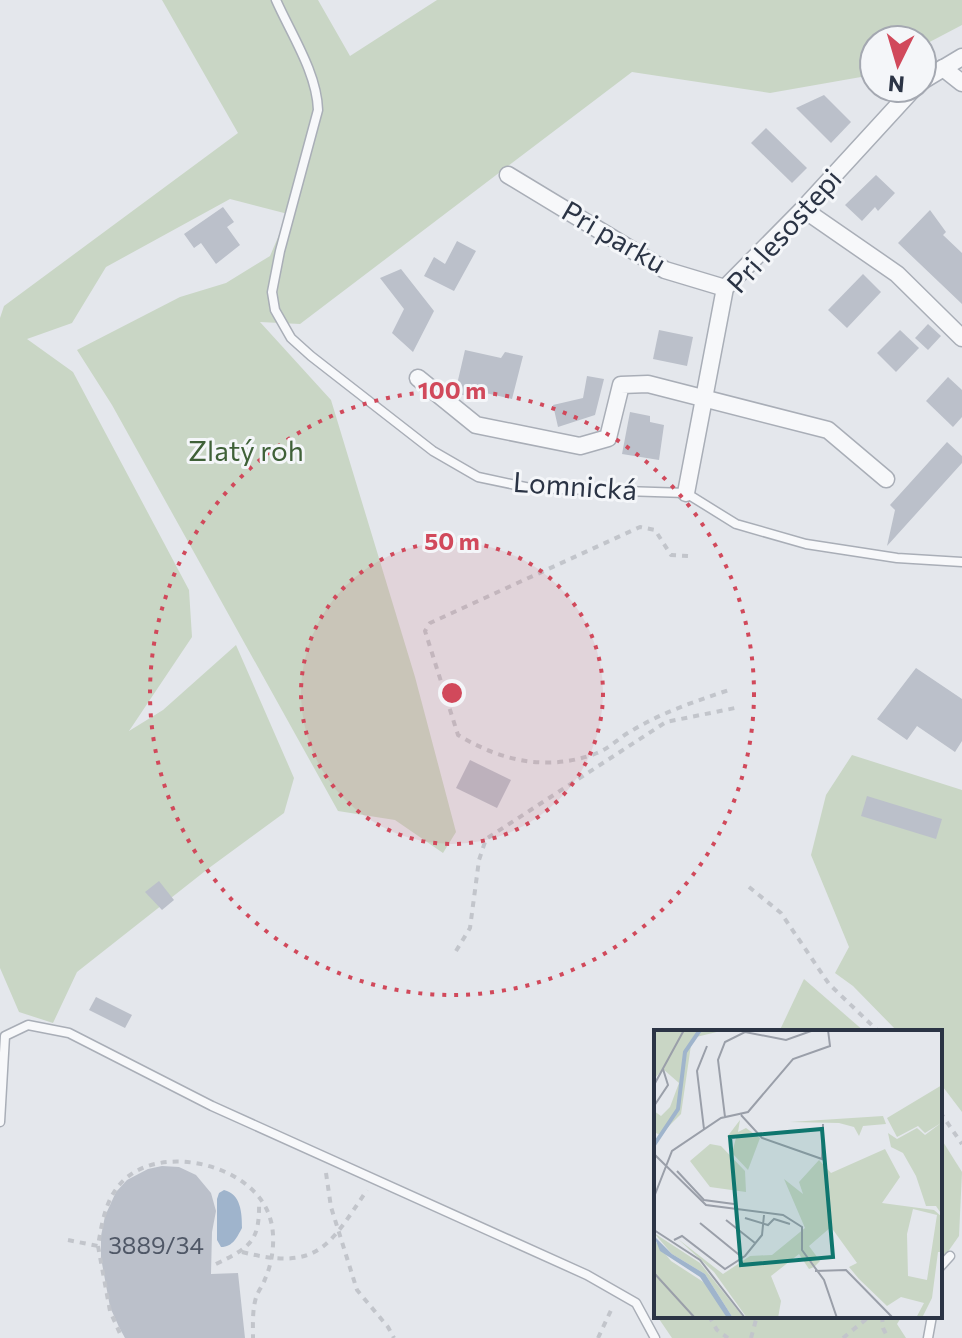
<svg xmlns="http://www.w3.org/2000/svg" width="962" height="1338" font-family="Commissioner,sans-serif">
  <rect width="100%" height="100%" fill="#e4e7ec"/>
  <g fill="#c9d6c5">
    <polygon points="162,0 318,0 350,56 437,0 962,0 962,25 922,46 922,40 874,40 874,71 861,77 770,93 632,72 300,324 260,322 331,400 415,677 456,832 443,853 395,820 338,811 112,405 77,350 180,297 226,283 270,256 288,214 230,199 106,267 72,323 27,339 73,372 189,590 192,637 129,731 163,710 236,645 294,778 284,813 209,868 77,972 53,1023 19,1012 0,968 0,318 4,306 238,133"/>
    <polygon points="852,755 962,790 962,1112 940,1083 940,1032 898,1032 853,986 835,973 849,947 811,855 826,795"/>
    <polygon points="804,979 865,1032 779,1032"/>
    <polygon points="940,1137 962,1172 959,1236 940,1263"/>
    <polygon points="657,1316 902,1316 897,1324 906,1338 672,1338"/>
  </g>
  <path fill="#9fb4cc" d="M224 1190C241 1194 242 1213 242 1228 237 1237 233 1247 221 1247L217 1240V1199L219 1193Z"/>
  <g fill="#bbc0ca">
    <polygon points="824,95 851,122 831,143 796,108"/>
    <polygon points="766,128 807,168 792,183 751,143"/>
    <polygon points="876,175 895,193 878,211 875,207 862,221 845,205"/>
    <polygon points="223,207 234,222 227,227 240,245 216,264 201,243 194,248 184,234"/>
    <polygon points="930,210 946,232 943,235 962,253 962,304 898,243"/>
    <polygon points="457,241 476,251 454,291 424,276 434,257 445,264"/>
    <polygon points="401,269 434,311 413,352 392,333 404,309 380,278"/>
    <polygon points="863,274 881,292 847,328 828,310"/>
    <polygon points="928,324 941,336 928,350 915,338"/>
    <polygon points="659,330 693,337 687,366 653,359"/>
    <polygon points="900,330 919,348 896,372 877,353"/>
    <polygon points="465,350 501,358 505,352 523,356 512,399 481,392 479,399 455,393"/>
    <polygon points="587,376 604,379 595,415 558,427 553,405 583,398"/>
    <polygon points="948,377 962,390 962,417 953,427 926,401"/>
    <polygon points="630,412 650,416 650,422 664,425 659,460 622,454"/>
    <polygon points="947,442 962,456 962,463 887,546 895,510 890,505"/>
    <polygon points="916,668 962,699 962,741 955,752 917,726 907,740 877,719"/>
    <polygon points="470,760 511,780 497,808 456,788"/>
    <polygon points="867,796 942,819 936,839 861,816"/>
    <polygon points="159,881 174,900 162,910 145,892"/>
    <polygon points="96,997 132,1015 125,1028 89,1010"/>
    <polygon points="162,1166 179,1167 196,1175 211,1193 216,1211 212,1232 211,1274 238,1273 245,1338 125,1338 119,1327 110,1307 101,1258 101,1236 105,1216 116,1192 127,1180 148,1169"/>
  </g>
  <g fill="none" stroke-linecap="round" stroke-linejoin="round">
    <g stroke="#a9aeb7" stroke-width="11">
      <g id="service">
        <path d="M276 0C291 34 317 73 318 110L280 251 272 292 275 310 291 338 311 356 433 451 478 477 530 488 686 493 736 524 806 544 897 558 962 562"/>
        <polyline points="0,1122 5,1036 28,1025 69,1033 212,1106 587,1275 636,1303 655,1338"/>
        <polyline points="940,1267 950,1256"/>
        <polyline points="928,1338 932,1316"/>
      </g>
    </g>
    <g stroke="#a9aeb7" stroke-width="19">
      <g id="minor">
        <polyline points="943,68 962,83"/>
        <polyline points="922,81 962,57"/>
        <polyline points="508,175 665,270 725,288"/>
        <polyline points="803,209 897,274 962,338"/>
        <polyline points="418,378 476,425 580,446 608,438 621,385 648,384 828,430 886,479"/>
        <polyline points="686,493 725,288 803,209 914,88"/>
      </g>
    </g>
    <g stroke="#c2c5cb" stroke-width="4" stroke-dasharray="6 6" stroke-linecap="butt">
      <path d="M688 556 671 555 655 530 640 527 430 623 425 631 458 735C501 761 548 772 597 753 610 748 621 736 633 730 663 712 696 701 729 690"/>
      <polyline points="749,887 781,913 829,984 879,1032"/>
      <polyline points="456,951 470,928 479,860 486,839 666,722 735,708"/>
      <polyline points="940,1112 962,1144"/>
      <polyline points="326,1173 331,1207 357,1290 388,1327 394,1338"/>
      <path d="M68 1240 98 1246C102 1222 106 1196 125 1179 165 1143 255 1166 270 1218 276 1236 273 1262 265 1279 263 1285 259 1290 257 1295 252 1307 253 1325 253 1338"/>
      <polyline points="98,1246 110,1311 122,1338"/>
      <path d="M242 1252C317 1271 328 1248 367 1190"/>
      <path d="M216 1264C251 1247 260 1241 259 1201"/>
      <polyline points="709,1316 717,1330 728,1338"/>
      <polyline points="882,1316 883,1328 888,1338"/>
      <polyline points="598,1338 613,1306"/>
      <polyline points="751,1338 757,1316"/>
      <polyline points="843,1338 870,1316"/>
    </g>
    <use href="#service" stroke="#f7f8fa" stroke-width="8"/>
    <use href="#minor" stroke="#f7f8fa" stroke-width="16"/>
  </g>
  <circle cx="452" cy="693" r="151" fill="#d1495b" fill-opacity=".12"/>
  <g fill="none" stroke="#d1495b" stroke-width="4" stroke-dasharray="4 8">
    <circle cx="452" cy="693" r="151"/>
    <circle cx="452" cy="693" r="302"/>
  </g>
  <g text-anchor="middle" stroke-width="6" stroke-linejoin="round" paint-order="stroke">
    <g font-size="24" fill="#4f5766">
      <text x="156" y="1254">3889/34</text>
    </g>
    <g font-size="28" fill="#2b3445" stroke="#f4f6f9">
      <text transform="translate(784 231) rotate(-48)" y="10">Pri lesostepi</text>
      <text transform="translate(614 237) rotate(30)" y="10">Pri parku</text>
      <text transform="translate(575 486) rotate(4)" y="10">Lomnická</text>
    </g>
    <g font-size="28" fill="#3f6138" stroke="#f4f6f9">
      <text x="246" y="461">Zlatý roh</text>
    </g>
  </g>
  <g transform="translate(654 1030)">
    <rect width="288" height="288" fill="#e4e7ec"/>
    <path d="M0 0H71L38 8 27 84 6 105 0 102V81L7 86 16 77 25 53 9 39 0 49ZM288 55V185L282 176H272L262 146 249 123 237 117 234 103 243 109 263 98 271 105 287 93 271 103 264 96 243 107 233 88ZM229 86 232 94 209 96 205 106 200 97 185 93 136 92ZM86 90 84 102 92 98 106 108 94 140 78 123 82 108 73 107ZM56 114 67 116 91 141 92 162 56 157 36 131ZM231 119 246 147 228 173 280 180 288 187V222H284L278 268 268 288H262L270 273 247 267 233 276 205 249 195 237 203 233 177 197 155 216 166 231 160 237 155 239 145 224 117 246 127 271 124 288H93L60 242 24 209 69 244 96 226 118 225 151 198 130 149 149 164 145 152 165 130 177 143ZM259 179 283 185 273 250 254 246 253 204ZM0 203 46 233 90 288H79L51 244 18 224ZM1 211 17 231 54 255 73 288H0Z" fill="#c9d6c5" fill-rule="evenodd"/>
    <path d="M0 206 18 224 51 244 79 288H73L46 247 6 221Z" fill="#9fb4cc"/>
    <path fill="none" stroke="#9fb4cc" stroke-width="4" d="M0 115 24 79 31 22 46 0"/>
    <path fill="none" stroke="#9a9fa9" stroke-width="2" d="M0 55 30 0M0 76 14 55 9 39M87 85 108 108 168 129 169 94M71 87 64 30 71 12 91 2 132 10 160 0M50 99 43 41 53 16M0 124 52 175 129 185 148 197V220L170 250 183 288M23 141 50 170 80 174M0 167 18 121 67 88 94 82 139 29 176 16 174 0M91 188 114 195 120 189 136 194M72 190 101 213M46 193 89 228M0 200 46 230 91 288M20 210 28 206 71 239 91 226 108 205 110 185M161 241 192 240 239 288M0 243 41 288"/>
    <path fill="#0f766e" fill-opacity="0.15" stroke="#0f766e" stroke-width="4" d="M168 99 179 227 87 235 76 107Z"/>
    <rect width="288" height="288" fill="none" stroke="#2b3445" stroke-width="4"/>
  </g>
  <circle cx="452" cy="693" r="12" fill="#d1495b" stroke="#f4f6f9" stroke-width="4"/>
  <g font-size="24" text-anchor="middle" font-weight="bold" fill="#d1495b" stroke="#f4f6f9" stroke-width="6" stroke-linejoin="round" paint-order="stroke">
    <text x="452" y="399">100 m</text>
    <text x="452" y="550">50 m</text>
  </g>
  <g transform="translate(898 64) rotate(185)"><circle r="38" fill="#f4f6f9" stroke="#a4a8b1" stroke-width="2"/>
  <path d="M0-6L14 30L0 20L-14 30Z" fill="#d1495b"/>
  <text y="-12" font-size="22" font-weight="bold" text-anchor="middle" fill="#2b3445">N</text>
  </g>
</svg>
